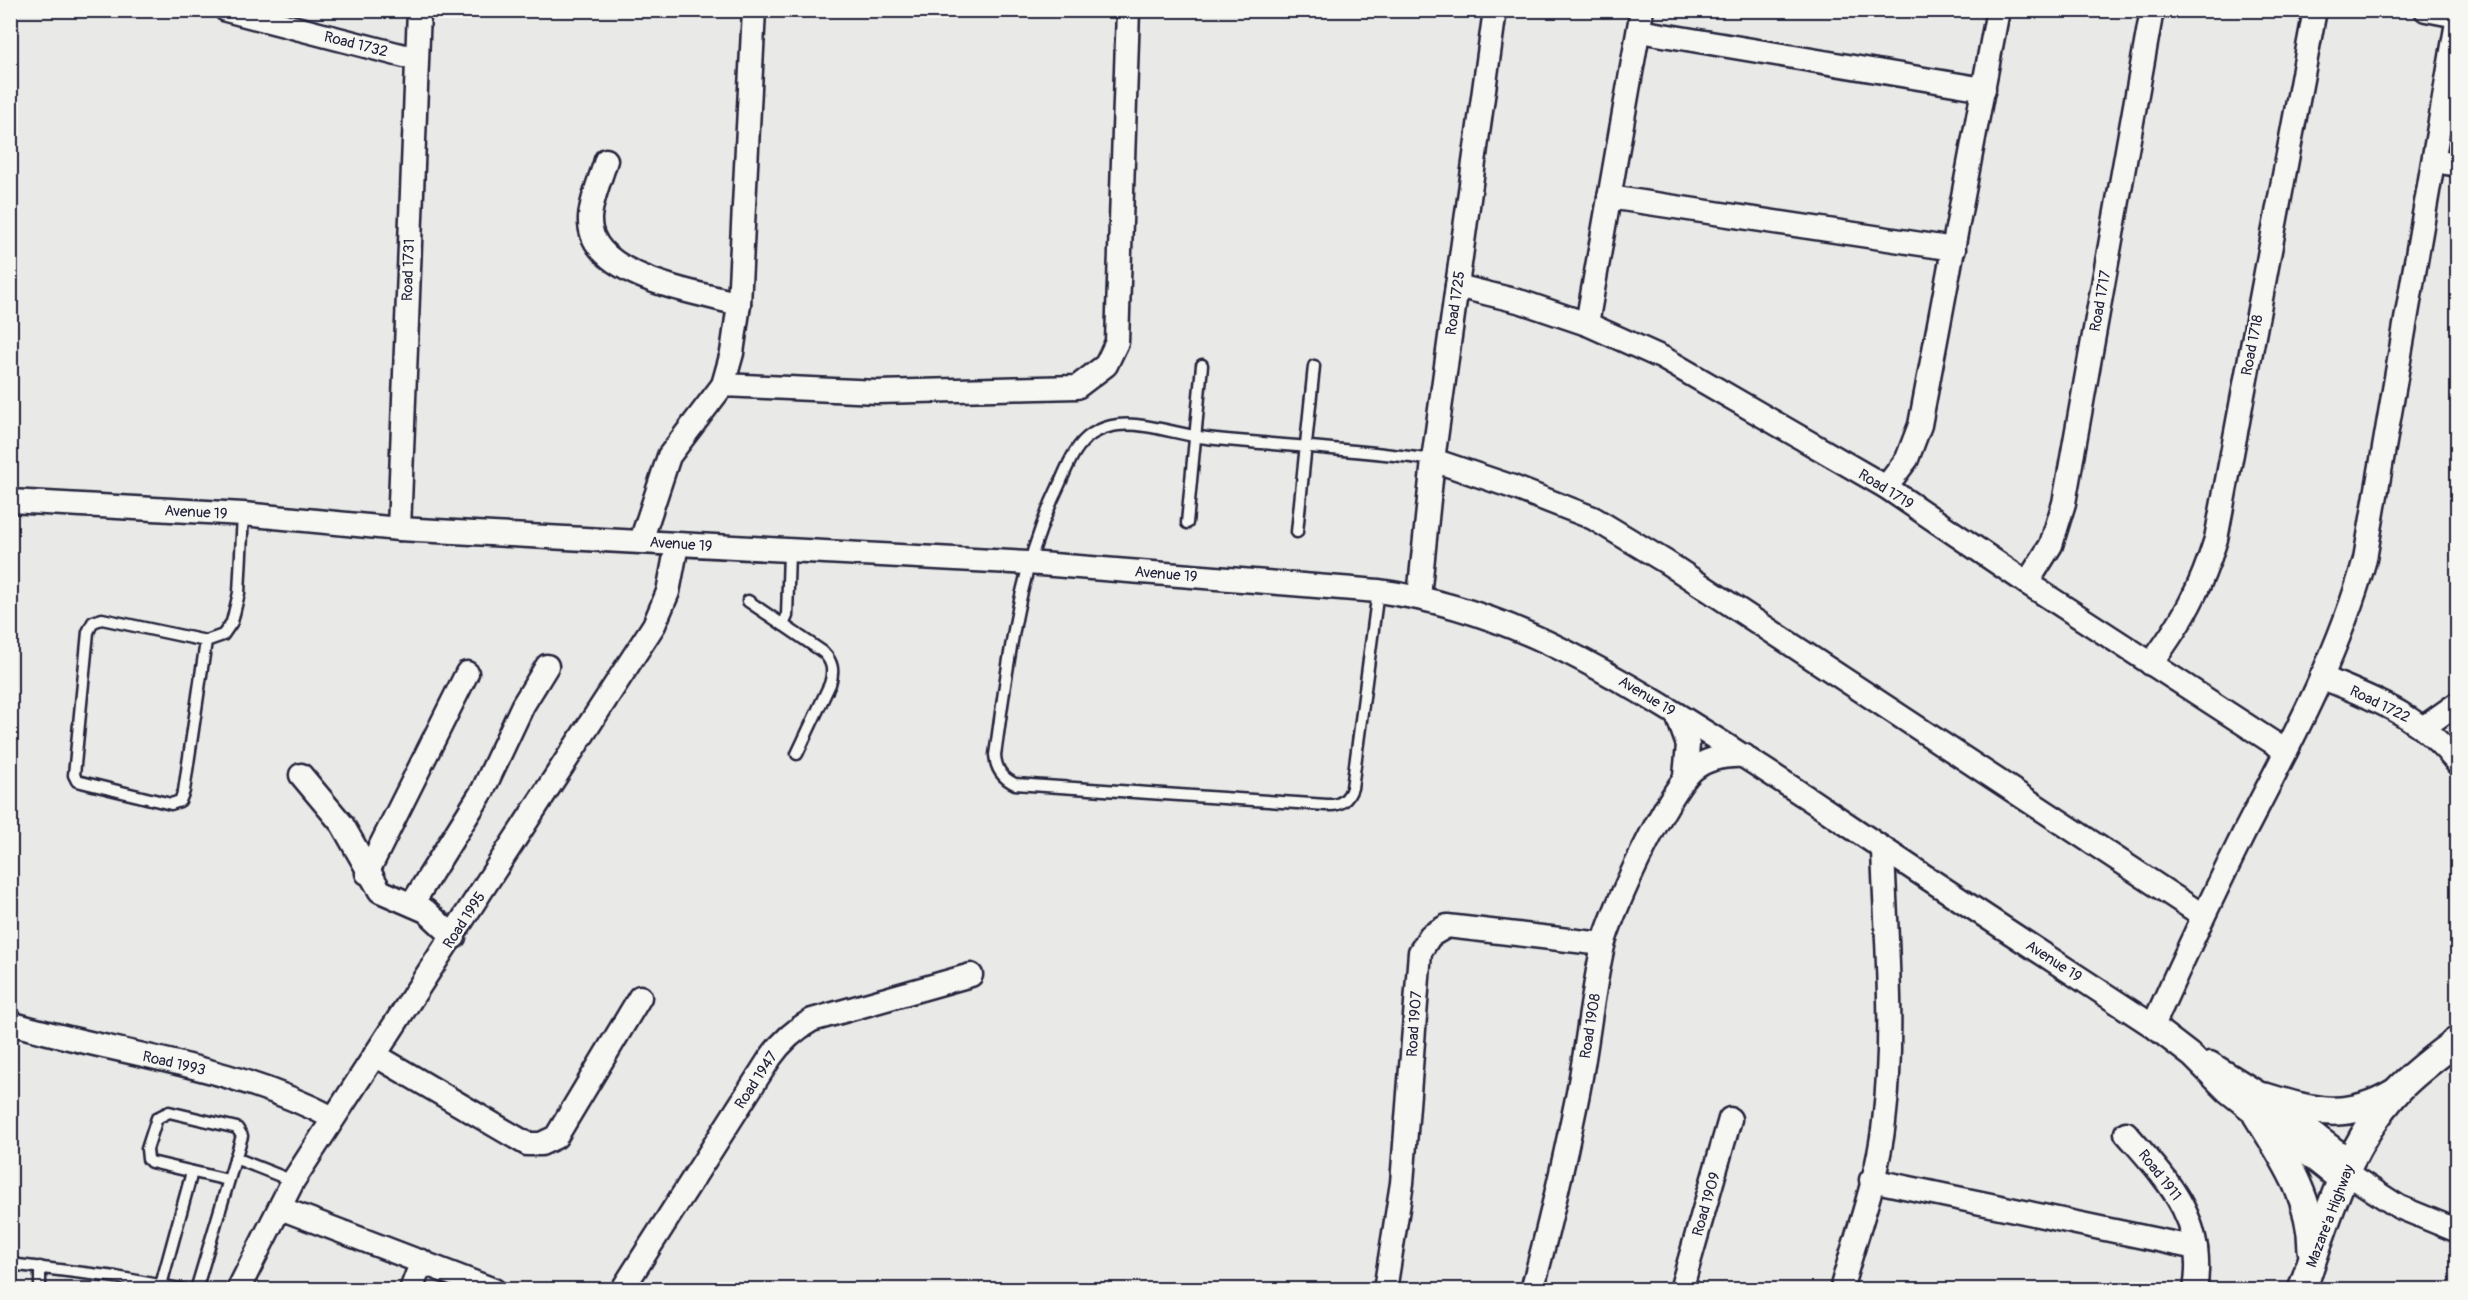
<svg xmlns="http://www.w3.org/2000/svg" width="2468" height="1300" font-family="Pangolin,sans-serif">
  <rect width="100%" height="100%" fill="#e9e9e7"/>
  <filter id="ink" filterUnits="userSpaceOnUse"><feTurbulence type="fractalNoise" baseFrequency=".0167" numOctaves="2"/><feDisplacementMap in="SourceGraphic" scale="12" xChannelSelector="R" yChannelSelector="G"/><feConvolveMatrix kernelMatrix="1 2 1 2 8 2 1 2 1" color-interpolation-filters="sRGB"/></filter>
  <g filter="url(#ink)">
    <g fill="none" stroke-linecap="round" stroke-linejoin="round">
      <g stroke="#22223b" stroke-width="15">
        <g id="service">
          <polyline points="1187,523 1202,365"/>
          <polyline points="1297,532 1314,366"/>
          <path d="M1378 591 1352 788C1348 800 1340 806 1327 805L1015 784C1002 778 996 769 995 755 1009 658 1017 572 1060 483 1068 465 1075 445 1092 434 1100 429 1109 426 1118 425 1146 422 1179 435 1207 438 1283 446 1359 449 1433 460"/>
          <path d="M748 601 823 652C833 662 834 671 830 684L797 754"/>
          <polyline points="783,625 787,616 789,552"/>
          <polyline points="206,641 184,791 180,801 171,804 77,781 74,775 88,632 93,622 102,619 206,641 223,635 232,622 239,593 243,514"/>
          <polyline points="235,1158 293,1181"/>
          <polyline points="10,1264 116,1277 186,1290"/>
          <polyline points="40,1267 40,1290"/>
          <polyline points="161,1285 192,1172"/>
          <polyline points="196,1290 242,1136 237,1128 169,1112 157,1118 147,1149 148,1159 151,1162 228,1180"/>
        </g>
      </g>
      <g stroke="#22223b" stroke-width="27">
        <g id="minor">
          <polyline points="226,10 416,59"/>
          <polyline points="2426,10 2457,16"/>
          <polyline points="1639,31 1984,89"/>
          <path d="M606 160C601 178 591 199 590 218 587 277 697 292 739 304"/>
          <polyline points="2434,161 2458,165"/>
          <polyline points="1609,197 1954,249"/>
          <polyline points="1457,286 1522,302 1587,324 1663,358 1886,487 2027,583 2286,751"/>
          <polyline points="1587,324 1642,10"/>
          <polyline points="723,385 732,353 739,304 754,10"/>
          <polyline points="1433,460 1513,487 1593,518 1666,562 2202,915"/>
          <polyline points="1886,487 1907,459 1920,425 1998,10"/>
          <path d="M10 501 243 514 399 529 1028 563 1378 591C1491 606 1582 656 1678 715 1738 752 1798 791 1857 831 1955 897 2054 961 2153 1026L2192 1056 2227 1091 2341 1181"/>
          <polyline points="399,529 419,10"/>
          <polyline points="641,541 669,456 723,385 878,392 1077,387 1106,365 1117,342 1128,10"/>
          <polyline points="2027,583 2051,545 2064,503 2152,10"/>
          <polyline points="1419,597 1433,460 1495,10"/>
          <path d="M2151 664C2183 620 2200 591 2216 539L2315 10"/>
          <path d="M2321 677C2376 700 2421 715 2458 764"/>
          <polyline points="1677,715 1688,745 1685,776"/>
          <polyline points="2424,727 2458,703"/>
          <polyline points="301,775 342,824 380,891 426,911 454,937"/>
          <polyline points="367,873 467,673"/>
          <polyline points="412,904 483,790 523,705 547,666"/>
          <path d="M10 1023C118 1054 233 1065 333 1118"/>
          <path d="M2153 1026C2182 961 2212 897 2244 833 2290 744 2338 656 2365 559L2458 16"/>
          <polyline points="375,1055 527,1144 541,1144 556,1137 640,997"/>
          <polyline points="2210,1063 2265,1097 2350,1161"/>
          <path d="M2126 1133C2168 1181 2207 1220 2195 1290"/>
          <polyline points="2345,1172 2399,1207 2458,1231"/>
          <polyline points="1871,1180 2196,1248"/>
          <polyline points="280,1208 494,1290"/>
          <polyline points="238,1290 293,1181 654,625 668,592 677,545"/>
          <polyline points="411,1290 422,1261"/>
          <path d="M622 1290 770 1058C782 1041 794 1030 812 1020L971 975"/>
          <polyline points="1385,1290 1402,1183 1420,952 1430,936 1447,926 1603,944"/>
          <path d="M1532 1290C1549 1228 1563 1166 1576 1103 1587 1052 1591 998 1603 946 1611 912 1668 790 1694 769 1709 757 1727 755 1745 756"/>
          <polyline points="1681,1290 1730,1119"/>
          <path d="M1841 1290C1856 1235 1878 1178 1884 1122 1895 1032 1886 939 1883 849"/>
        </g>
      </g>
      <g stroke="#22223b" stroke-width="32">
        <g id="tertiary">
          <path d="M2265 1097C2314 1112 2347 1121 2394 1093"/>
          <path d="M2257 1115C2284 1158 2312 1198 2312 1250"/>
          <path d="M2302 1290C2326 1220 2347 1145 2398 1090 2416 1071 2437 1056 2458 1040"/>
        </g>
      </g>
      <use href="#service" stroke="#f6f6f2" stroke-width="10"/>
      <use href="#minor" stroke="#f6f6f2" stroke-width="22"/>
      <use href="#tertiary" stroke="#f6f6f2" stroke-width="27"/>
    </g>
  </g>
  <g text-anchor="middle" stroke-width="4.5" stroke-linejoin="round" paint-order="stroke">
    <g font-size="15" fill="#22223b" stroke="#f6f6f2">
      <text transform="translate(356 44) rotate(14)" y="5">Road 1732</text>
      <text transform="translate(408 270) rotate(-88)" y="5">Road 1731</text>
      <text transform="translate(2100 301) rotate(-80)" y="5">Road 1717</text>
      <text transform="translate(1455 303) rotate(-82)" y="5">Road 1725</text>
      <text transform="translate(2252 345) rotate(-79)" y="5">Road 1718</text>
      <text transform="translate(1886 489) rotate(32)" y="5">Road 1719</text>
      <text transform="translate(196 512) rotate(3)" y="5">Avenue 19</text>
      <text transform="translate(681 544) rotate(4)" y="5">Avenue 19</text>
      <text transform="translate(1166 574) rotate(5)" y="5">Avenue 19</text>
      <text transform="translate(1647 696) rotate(31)" y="5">Avenue 19</text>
      <text transform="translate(2380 704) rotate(26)" y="5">Road 1722</text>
      <text transform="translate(464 920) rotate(-57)" y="5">Road 1995</text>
      <text transform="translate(2054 961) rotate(33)" y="5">Avenue 19</text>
      <text transform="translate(1414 1024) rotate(-86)" y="5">Road 1907</text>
      <text transform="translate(1590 1026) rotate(-81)" y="5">Road 1908</text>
      <text transform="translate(174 1063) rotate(13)" y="5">Road 1993</text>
      <text transform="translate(756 1080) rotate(-57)" y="5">Road 1947</text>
      <text transform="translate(2160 1175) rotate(52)" y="5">Road 1911</text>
      <text transform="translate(1706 1204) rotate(-74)" y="5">Road 1909</text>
      <text transform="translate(2330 1216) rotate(-69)" y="5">Mazare'a Highway</text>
    </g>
  </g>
  <rect width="2468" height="1300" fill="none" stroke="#f6f6f2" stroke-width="36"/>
  <rect x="18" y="18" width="2432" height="1264" fill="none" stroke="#22223b" stroke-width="2" filter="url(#ink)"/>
</svg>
